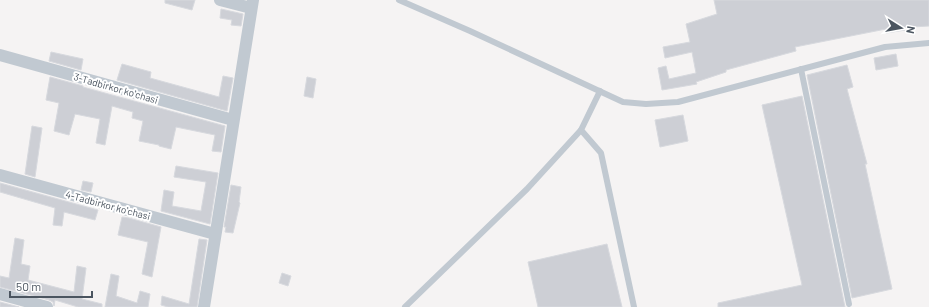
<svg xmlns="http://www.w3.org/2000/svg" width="929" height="307" font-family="Barlow,sans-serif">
  <rect width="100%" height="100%" fill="#f5f3f3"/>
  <g fill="#cdcfd5" stroke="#d7d9de">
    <polygon points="165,0 195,0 192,10 165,3"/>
    <polygon points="714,0 929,0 929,26 912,27 912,29 886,33 886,29 795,47 796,51 726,70 726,72 696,82 697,84 662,90 658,68 666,66 669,79 696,73 692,52 665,58 663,47 690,42 686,24 717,14"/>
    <polygon points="221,9 243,14 241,26 231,25 232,20 220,18"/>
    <polygon points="51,52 83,59 81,70 49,61"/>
    <polygon points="896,54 898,66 876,70 874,58"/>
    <polygon points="122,64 151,72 150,78 219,97 223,76 233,78 227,111 117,80"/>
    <polygon points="847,65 853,87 847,89 867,164 865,164 892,289 852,298 807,75"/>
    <polygon points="50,77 83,86 83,87 225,126 221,152 212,151 215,135 176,127 171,149 159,146 159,145 139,141 143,121 132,118 133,112 112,106 105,145 96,143 100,119 75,114 69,135 54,131 59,103 46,100"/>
    <polygon points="307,77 316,79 313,98 304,96"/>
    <polygon points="802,96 845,307 718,307 718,303 802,285 762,105"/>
    <polygon points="683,115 688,141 660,147 655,120"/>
    <polygon points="32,126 42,128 35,177 25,174"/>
    <polygon points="176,166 218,173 210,224 161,211 164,190 174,192 172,206 201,211 206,182 174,177"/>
    <polygon points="83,181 93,183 91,192 81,190"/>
    <polygon points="0,183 98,210 95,220 64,212 62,226 53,225 55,208 0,192"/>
    <polygon points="231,185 241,187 239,202 240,203 233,233 225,232 226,227 224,227"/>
    <polygon points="122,217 129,218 161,227 152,277 142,274 148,242 118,235"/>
    <polygon points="15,238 24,240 21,264 30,266 28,280 74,292 77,266 86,268 82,299 102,304 102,307 78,307 55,300 54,306 53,302 49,300 0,287 0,276 9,278"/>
    <polygon points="199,239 207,240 197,307 168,307 161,305 162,296 189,304"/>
    <polygon points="607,244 622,307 538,307 528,262"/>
    <polygon points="282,273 291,276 288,286 279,283"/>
    <polygon points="111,274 119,276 116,296 137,303 140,291 150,294 148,307 105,307"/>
    <polygon points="0,302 19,307 0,307"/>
  </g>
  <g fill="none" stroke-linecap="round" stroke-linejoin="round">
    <g stroke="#c1c9d1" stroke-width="6">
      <polyline points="399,0 470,31 623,102 646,104 678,102 885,47 929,43"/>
      <polyline points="801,69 849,304"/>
      <polyline points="600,91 581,130 601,153 634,307"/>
      <polyline points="405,307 527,189 581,130"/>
    </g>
    <g stroke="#c1c9d1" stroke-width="12">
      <polyline points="220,0 251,8"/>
      <polyline points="0,55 233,120"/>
      <polyline points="0,175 215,234"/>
      <polyline points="0,294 47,307"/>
      <polyline points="204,307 253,0"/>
    </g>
  </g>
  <g text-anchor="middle" stroke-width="4" stroke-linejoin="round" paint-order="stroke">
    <g font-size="10" fill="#4b5560" stroke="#fff">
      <text transform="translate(116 88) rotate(16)" y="4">3-Tadbirkor koʻchasi</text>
      <text transform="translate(108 205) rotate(15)" y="4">4-Tadbirkor koʻchasi</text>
    </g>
  </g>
  <g transform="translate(901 28) rotate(101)" stroke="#ffffff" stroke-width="3" paint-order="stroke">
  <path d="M0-3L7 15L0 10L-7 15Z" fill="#4b5560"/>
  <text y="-6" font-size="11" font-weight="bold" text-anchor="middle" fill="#4b5560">N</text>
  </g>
  <path d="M10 291v6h82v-6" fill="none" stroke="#4b5560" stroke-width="2"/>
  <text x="16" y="291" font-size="12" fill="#4b5560" stroke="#ffffff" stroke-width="3" paint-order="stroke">50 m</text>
</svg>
